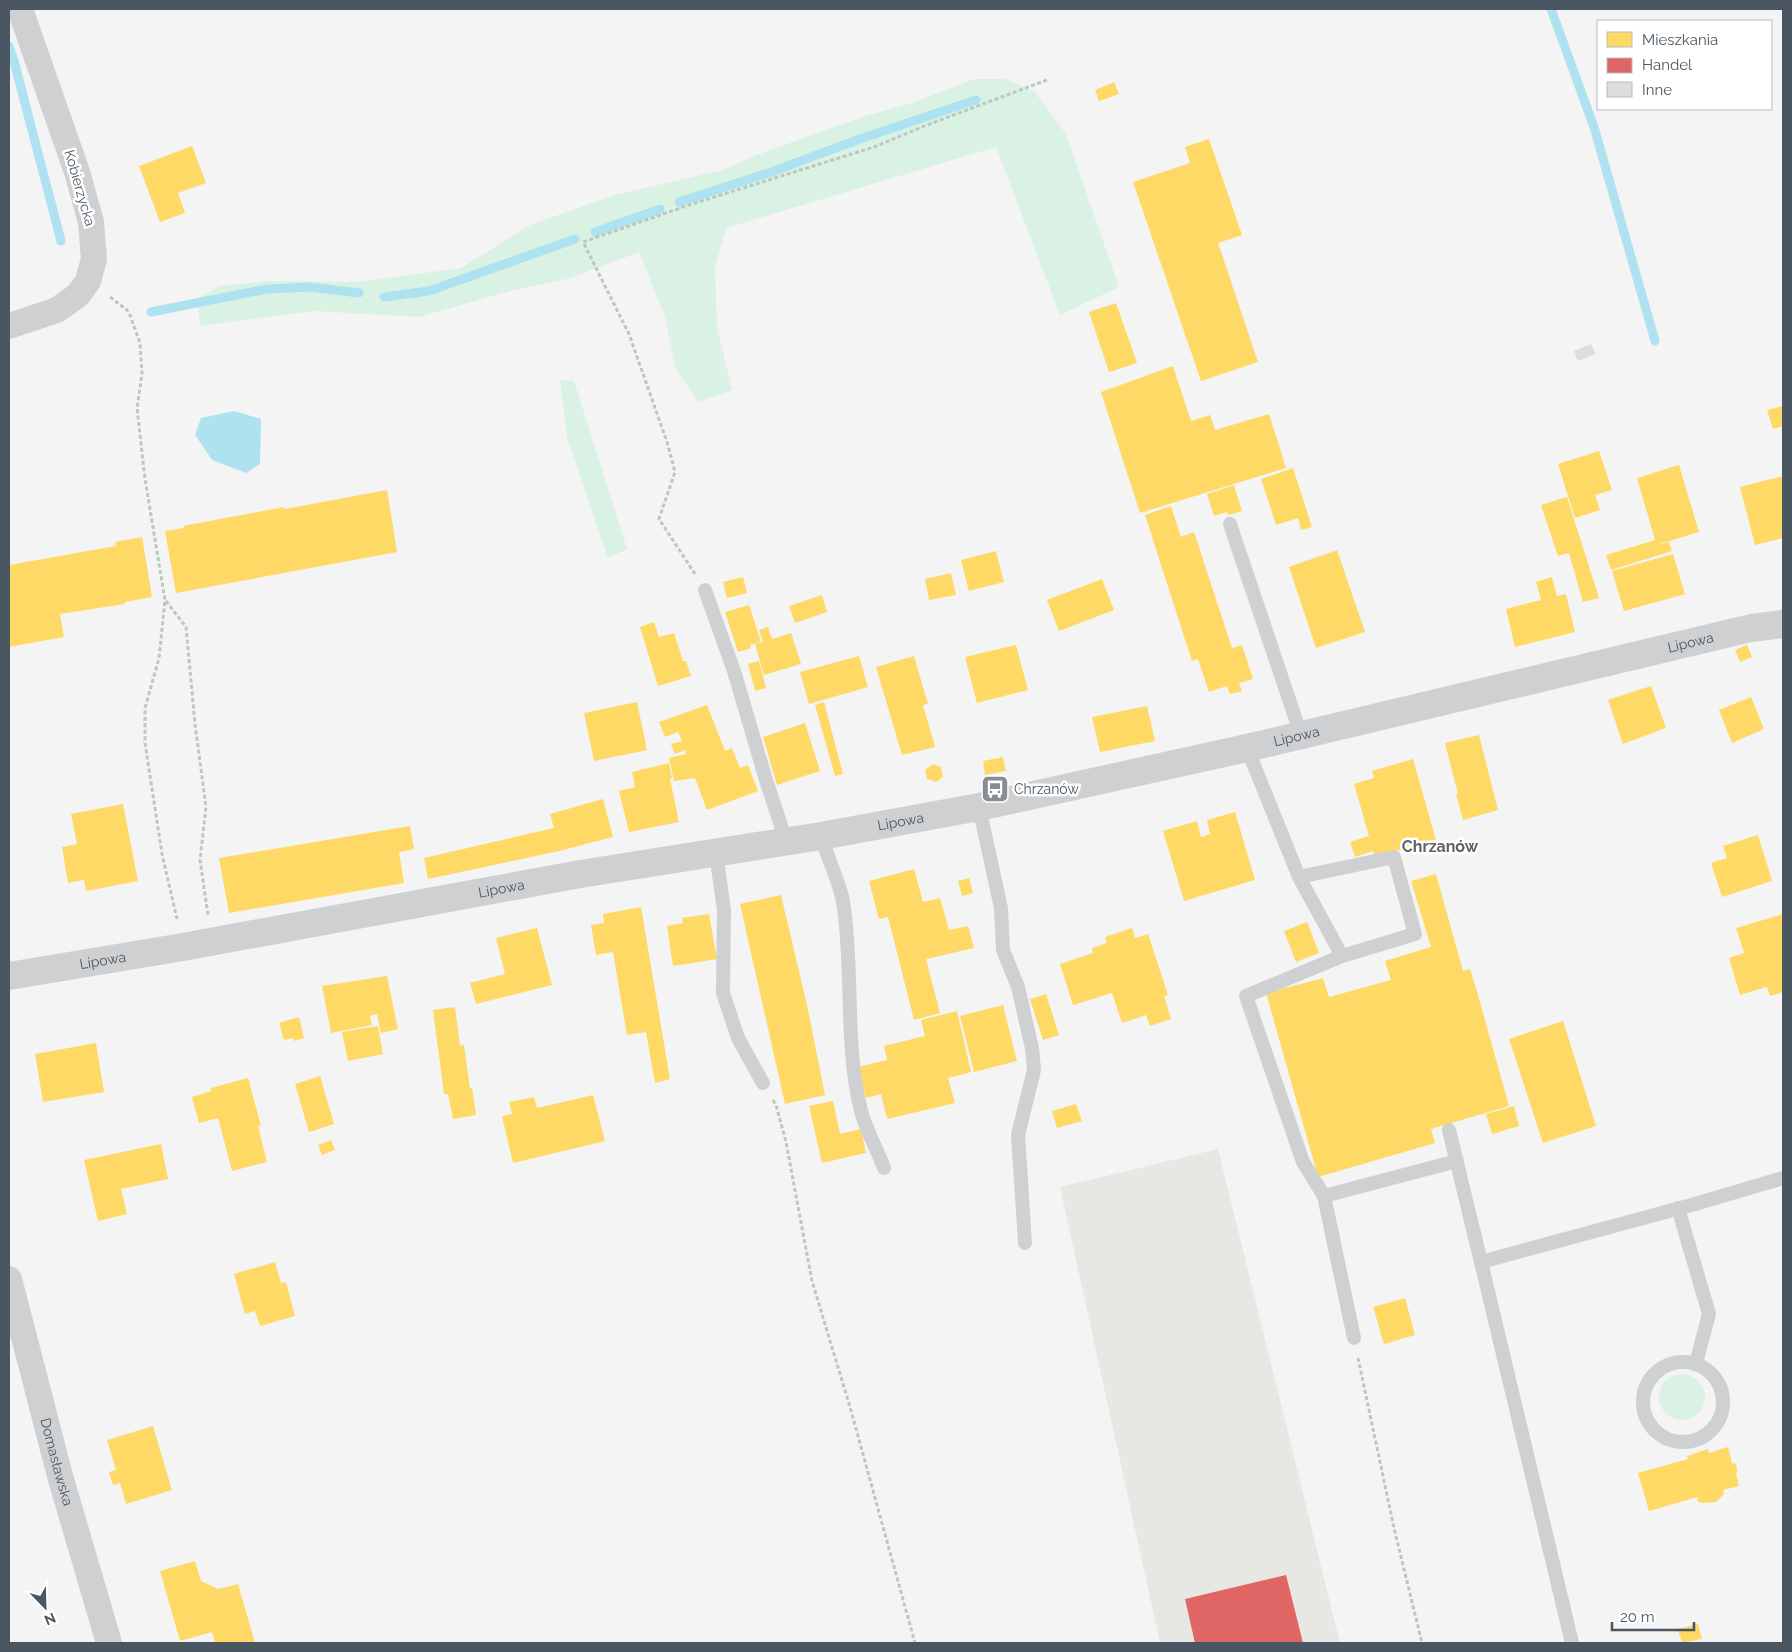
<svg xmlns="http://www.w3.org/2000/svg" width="1792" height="1652" font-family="Raleway,sans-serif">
  <rect width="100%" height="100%" fill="#f4f4f4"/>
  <polygon fill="#e8e7e3" points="1218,1149 1340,1643 1160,1643 1060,1187"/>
  <g fill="#d9f2e3">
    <polygon points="974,79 1005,79 1034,91 1066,134 1119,287 1060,315 996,147 726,228 715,268 717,327 732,390 698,402 675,367 665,317 639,252 571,278 510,291 419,317 313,311 200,326 198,299 219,286 269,281 358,282 461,268 530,225 618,194 723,170 754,156 865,116 912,103"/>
    <polygon points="560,380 574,381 627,549 608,558 567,437"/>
    <circle cx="1682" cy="1397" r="23"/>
  </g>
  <polygon fill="#aee2f0" points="234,411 261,419 260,464 246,473 212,460 195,435 201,418"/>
  <g fill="#ffd966">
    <polygon points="1114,82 1119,94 1099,101 1095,90"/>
    <polygon points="1209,139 1242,235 1218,243 1258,362 1201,381 1133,182 1190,163 1185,147"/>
    <polygon points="192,146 206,183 178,193 185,213 160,222 139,166"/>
    <polygon points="1116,303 1137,363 1109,372 1089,312"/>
    <polygon points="1173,366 1191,421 1210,415 1215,430 1269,414 1286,468 1140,513 1101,392"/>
    <polygon points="1783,406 1783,426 1773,429 1767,410"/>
    <polygon points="1599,451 1612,490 1595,495 1600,510 1575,518 1558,464"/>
    <polygon points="1679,465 1699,532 1656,545 1669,542 1672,551 1611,570 1606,555 1655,540 1637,478"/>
    <polygon points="1293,468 1312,527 1301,530 1298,518 1276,525 1261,479"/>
    <polygon points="1783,476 1783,538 1755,545 1740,487"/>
    <polygon points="1234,485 1242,511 1228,515 1227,512 1214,516 1207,494"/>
    <polygon points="387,490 397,552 176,593 165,531 184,528 183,526 284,507 285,509"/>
    <polygon points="1567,497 1599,598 1583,602 1569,553 1558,556 1541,505"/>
    <polygon points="1171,506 1181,537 1194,532 1232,648 1242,645 1253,679 1239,683 1242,691 1230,694 1227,686 1209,692 1198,659 1192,661 1145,515"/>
    <polygon points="142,537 152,597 125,602 125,604 60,614 64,637 9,647 9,565 116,546 115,542"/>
    <polygon points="1337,550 1365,632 1316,648 1289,567"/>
    <polygon points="996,551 1004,582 969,591 961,560"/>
    <polygon points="1673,554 1685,594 1624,611 1612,571"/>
    <polygon points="951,573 956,595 929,600 925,579"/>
    <polygon points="743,577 747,593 727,598 723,582"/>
    <polygon points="1552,577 1557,596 1566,594 1575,632 1515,647 1506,609 1541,600 1536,582"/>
    <polygon points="1102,579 1114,610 1059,631 1047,600"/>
    <polygon points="822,595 827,612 795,623 789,606"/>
    <polygon points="749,605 761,642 750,645 751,648 738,652 725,612"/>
    <polygon points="654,622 659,637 674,633 683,661 686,661 691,676 658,686 640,627"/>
    <polygon points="768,627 772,639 791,633 801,664 764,675 755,644 763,642 759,630"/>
    <polygon points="1016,645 1028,690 977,703 965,657"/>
    <polygon points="1747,645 1752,657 1740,662 1735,650"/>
    <polygon points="859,656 868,687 809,704 800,672"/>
    <polygon points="914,656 928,704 923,705 935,747 902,755 876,667"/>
    <polygon points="759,661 766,688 755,691 748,664"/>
    <polygon points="1651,686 1666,728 1623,744 1608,700"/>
    <polygon points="1751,697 1764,729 1732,743 1719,710"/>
    <polygon points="637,702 647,750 594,761 584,713"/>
    <polygon points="824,702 843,774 835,776 815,705"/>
    <polygon points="707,705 725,751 732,748 740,768 748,765 758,791 707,810 695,778 674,781 669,758 686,754 685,750 675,754 671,744 682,741 678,732 665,737 659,722"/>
    <polygon points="1147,706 1155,741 1100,752 1092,717"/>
    <polygon points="805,723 820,771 777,785 763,737"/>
    <polygon points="1479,735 1498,810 1463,820 1456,794 1458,794 1445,743"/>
    <polygon points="1003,757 1006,771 985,775 983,761"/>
    <polygon points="1413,759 1436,840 1375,857 1373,851 1355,857 1350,842 1369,836 1354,784 1374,778 1372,771"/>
    <polygon points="669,763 672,778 670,779 679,822 629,832 619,791 635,787 632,772"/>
    <polygon points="933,764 941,767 943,777 936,782 927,779 925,770"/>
    <polygon points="603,799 613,837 559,851 428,879 424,858 554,828 550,814"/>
    <polygon points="123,804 138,881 86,891 84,880 68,883 62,847 77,844 71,814"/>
    <polygon points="1235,812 1255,880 1184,901 1163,831 1197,821 1201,837 1210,834 1207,820"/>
    <polygon points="410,826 414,849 399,852 404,883 229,913 219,858"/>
    <polygon points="1758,835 1772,881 1722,897 1711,863 1727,858 1723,846"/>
    <polygon points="914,869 923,902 940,898 949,930 968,926 974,948 926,959 940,1013 914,1020 888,917 879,919 869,881"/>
    <polygon points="1436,874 1463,971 1470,969 1476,988 1509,1106 1431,1129 1435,1143 1318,1177 1266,993 1323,978 1329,997 1391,980 1385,961 1431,947 1411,881"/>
    <polygon points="969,878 973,893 962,896 958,881"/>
    <polygon points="781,895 807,1005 825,1095 785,1104 740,904"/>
    <polygon points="641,907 670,1079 655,1083 646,1032 627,1035 613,952 596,955 591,925 604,923 603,914"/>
    <polygon points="709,914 717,959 673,966 667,926 683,923 682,918"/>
    <polygon points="1783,914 1783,992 1770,996 1767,987 1740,995 1729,958 1744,953 1736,928"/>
    <polygon points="1307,922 1319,953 1296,962 1284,931"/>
    <polygon points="537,928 552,985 476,1004 470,983 505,974 496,938"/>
    <polygon points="1132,928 1135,938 1148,934 1168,995 1164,996 1171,1019 1150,1026 1146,1015 1122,1023 1112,993 1073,1005 1060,964 1093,953 1092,948 1107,943 1105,937"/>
    <polygon points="387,976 398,1029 381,1033 377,1014 370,1016 372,1025 331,1033 322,986"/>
    <polygon points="1046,994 1059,1035 1043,1040 1030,999"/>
    <polygon points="1003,1005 1017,1061 974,1072 960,1016"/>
    <polygon points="455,1007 460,1046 464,1045 470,1089 472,1088 476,1115 453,1119 448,1094 444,1094 433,1010"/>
    <polygon points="957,1011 971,1072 948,1078 955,1103 887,1119 881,1094 866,1098 858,1067 887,1060 884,1046 925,1036 921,1020"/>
    <polygon points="299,1017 304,1038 294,1041 293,1038 284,1040 279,1023"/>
    <polygon points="1563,1021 1596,1126 1543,1143 1509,1039"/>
    <polygon points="378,1026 383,1054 348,1061 342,1032"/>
    <polygon points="96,1043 104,1092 43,1102 35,1054"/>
    <polygon points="320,1076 334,1124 309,1132 295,1084"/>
    <polygon points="248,1078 261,1126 258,1126 267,1162 232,1171 218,1118 199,1123 192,1097 211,1091 211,1088"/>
    <polygon points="593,1095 605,1141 513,1163 502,1116 512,1114 509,1102 534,1097 537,1108"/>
    <polygon points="833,1101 840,1134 861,1129 866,1153 822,1163 809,1106"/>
    <polygon points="1076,1104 1082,1121 1057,1128 1052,1111"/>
    <polygon points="1514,1106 1519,1126 1492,1134 1486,1114"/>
    <polygon points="331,1140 335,1150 322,1155 318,1145"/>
    <polygon points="161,1144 168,1179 121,1189 127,1214 98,1221 84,1160"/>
    <polygon points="275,1262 281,1283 286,1282 295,1316 260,1326 255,1311 245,1314 234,1274"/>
    <polygon points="1405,1298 1415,1335 1384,1344 1373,1307"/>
    <polygon points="153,1426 172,1490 126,1504 120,1483 113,1485 109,1472 116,1470 107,1440"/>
    <polygon points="1728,1447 1732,1463 1736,1464 1737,1472 1736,1474 1739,1486 1723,1490 1724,1494 1716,1502 1703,1503 1698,1502 1697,1497 1649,1511 1638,1473 1688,1459 1687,1456 1708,1449 1709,1453"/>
    <polygon points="195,1561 201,1581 218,1589 238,1584 255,1643 215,1643 212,1632 180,1641 160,1571"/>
    <polygon points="1698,1624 1702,1639 1682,1643 1678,1629"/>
  </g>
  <polygon fill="#e06666" points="1286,1575 1303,1643 1195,1643 1185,1599"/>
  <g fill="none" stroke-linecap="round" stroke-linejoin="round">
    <g stroke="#aee2f0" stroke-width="9">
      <polyline points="1551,9 1594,127 1655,341"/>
      <polyline points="9,46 14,61 61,241"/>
      <polyline points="679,202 771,172 860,139 976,100"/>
      <polyline points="595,232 660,209"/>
      <polyline points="384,297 429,291 575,239"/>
      <polyline points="151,312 267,289 310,287 359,293"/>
    </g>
  </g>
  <polygon fill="#ddddde" points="1591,344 1596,354 1578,361 1574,351"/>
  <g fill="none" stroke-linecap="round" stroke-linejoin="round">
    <g stroke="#bcc7c4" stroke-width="3" stroke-dasharray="4 2.5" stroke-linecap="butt">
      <polyline points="110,297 127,310 130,315 140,343 142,374 137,408 145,479 165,600 159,658 145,708 145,743 162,854 177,919"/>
      <polyline points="695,574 659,519 675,472 667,442 629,334 583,242 689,205 874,147 927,125 1047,80"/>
      <polyline points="166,601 186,627 195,724 206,807 200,860 208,915"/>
      <polyline points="773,1100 776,1105 786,1142 812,1281 850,1407 915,1643"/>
      <polyline points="1358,1358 1394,1528 1422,1643"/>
    </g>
    <g stroke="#ced0d2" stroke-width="14">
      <polyline points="1230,524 1301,735"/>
      <polyline points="705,590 734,671 766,780 786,841"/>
      <polyline points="1247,748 1299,877 1342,956 1415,934 1394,857 1299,877"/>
      <polyline points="979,807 1001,908 1003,950 1018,987 1032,1048 1034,1070 1018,1135 1025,1243"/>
      <path d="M821 836C827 856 839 881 843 901 854 971 844 1042 861 1111 866 1130 877 1149 884 1168"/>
      <polyline points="716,853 724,910 723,993 738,1038 763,1083"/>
      <polyline points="1449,1130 1481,1262"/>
      <polyline points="1324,1196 1303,1162 1246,996 1342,956"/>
      <polyline points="1678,1208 1709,1314 1696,1363"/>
      <polyline points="1354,1338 1324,1196 1457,1161"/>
      <circle cx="1683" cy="1402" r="40"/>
      <polyline points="1572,1643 1481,1262 1695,1204 1783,1178"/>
    </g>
    <g stroke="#ced0d2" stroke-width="26">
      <polyline points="9,326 57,310 78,295 88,281 94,259 91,222 77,172 20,9"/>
      <path id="s1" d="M9 1279 60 1476 109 1643"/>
    </g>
    <path stroke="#ced0d2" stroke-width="28" id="s2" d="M9 976 183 947 580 874 821 836 979 807 1247 748 1751 628 1783 624"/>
  </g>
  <defs>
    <g id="bus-square" transform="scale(1.4375)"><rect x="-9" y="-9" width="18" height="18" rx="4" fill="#868d94" stroke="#fff"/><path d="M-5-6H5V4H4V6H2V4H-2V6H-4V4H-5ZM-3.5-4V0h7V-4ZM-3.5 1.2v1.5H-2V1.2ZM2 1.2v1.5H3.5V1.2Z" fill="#fff"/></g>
  </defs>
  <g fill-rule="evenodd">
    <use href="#bus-square" x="995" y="789"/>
  </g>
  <g text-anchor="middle" stroke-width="5" stroke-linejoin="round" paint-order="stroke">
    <g font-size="14" fill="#4a5661" stroke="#fff">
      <text transform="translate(80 188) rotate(74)" y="5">Kobierzycka</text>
      <text dy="5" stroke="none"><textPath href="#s2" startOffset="1715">Lipowa</textPath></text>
      <text dy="5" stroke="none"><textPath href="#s2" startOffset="1310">Lipowa</textPath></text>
      <text dy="5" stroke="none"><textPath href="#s2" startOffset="905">Lipowa</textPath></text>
      <text dy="5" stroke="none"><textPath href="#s2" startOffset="500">Lipowa</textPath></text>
      <text dy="5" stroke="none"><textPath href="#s2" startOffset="95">Lipowa</textPath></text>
      <text dy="5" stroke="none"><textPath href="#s1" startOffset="189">Domasławska</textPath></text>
    </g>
    <g font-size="14" fill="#4a5661" stroke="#fff" text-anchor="start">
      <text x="1014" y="794">Chrzanów</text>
    </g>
    <g font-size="16" font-weight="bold" fill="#5f6368" stroke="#fff">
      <text x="1440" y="852">Chrzanów</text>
    </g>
  </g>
  <rect width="1792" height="1652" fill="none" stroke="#4a5661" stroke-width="20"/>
  <rect x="1597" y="20" width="175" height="90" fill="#ffffff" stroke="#b7bbc0"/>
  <rect x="1607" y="32" width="25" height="15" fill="#ffd966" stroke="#b7bbc0"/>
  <text x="1642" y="45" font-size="15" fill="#4a5661">Mieszkania</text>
  <rect x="1607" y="58" width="25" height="15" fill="#e06666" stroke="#b7bbc0"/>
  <text x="1642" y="70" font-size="15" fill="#4a5661">Handel</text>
  <rect x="1607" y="82" width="25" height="15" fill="#ddddde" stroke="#b7bbc0"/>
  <text x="1642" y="95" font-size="15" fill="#4a5661">Inne</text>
  <g transform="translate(45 1607) rotate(157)" stroke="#ffffff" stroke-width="4" paint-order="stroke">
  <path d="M0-4L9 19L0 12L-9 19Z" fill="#4a5661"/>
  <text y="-8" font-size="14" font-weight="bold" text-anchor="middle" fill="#4a5661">N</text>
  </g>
  <path d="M1612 1622v8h82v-8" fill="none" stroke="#4a5661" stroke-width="2.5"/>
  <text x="1620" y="1622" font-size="15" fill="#4a5661" stroke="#ffffff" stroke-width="4" paint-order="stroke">20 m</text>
</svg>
